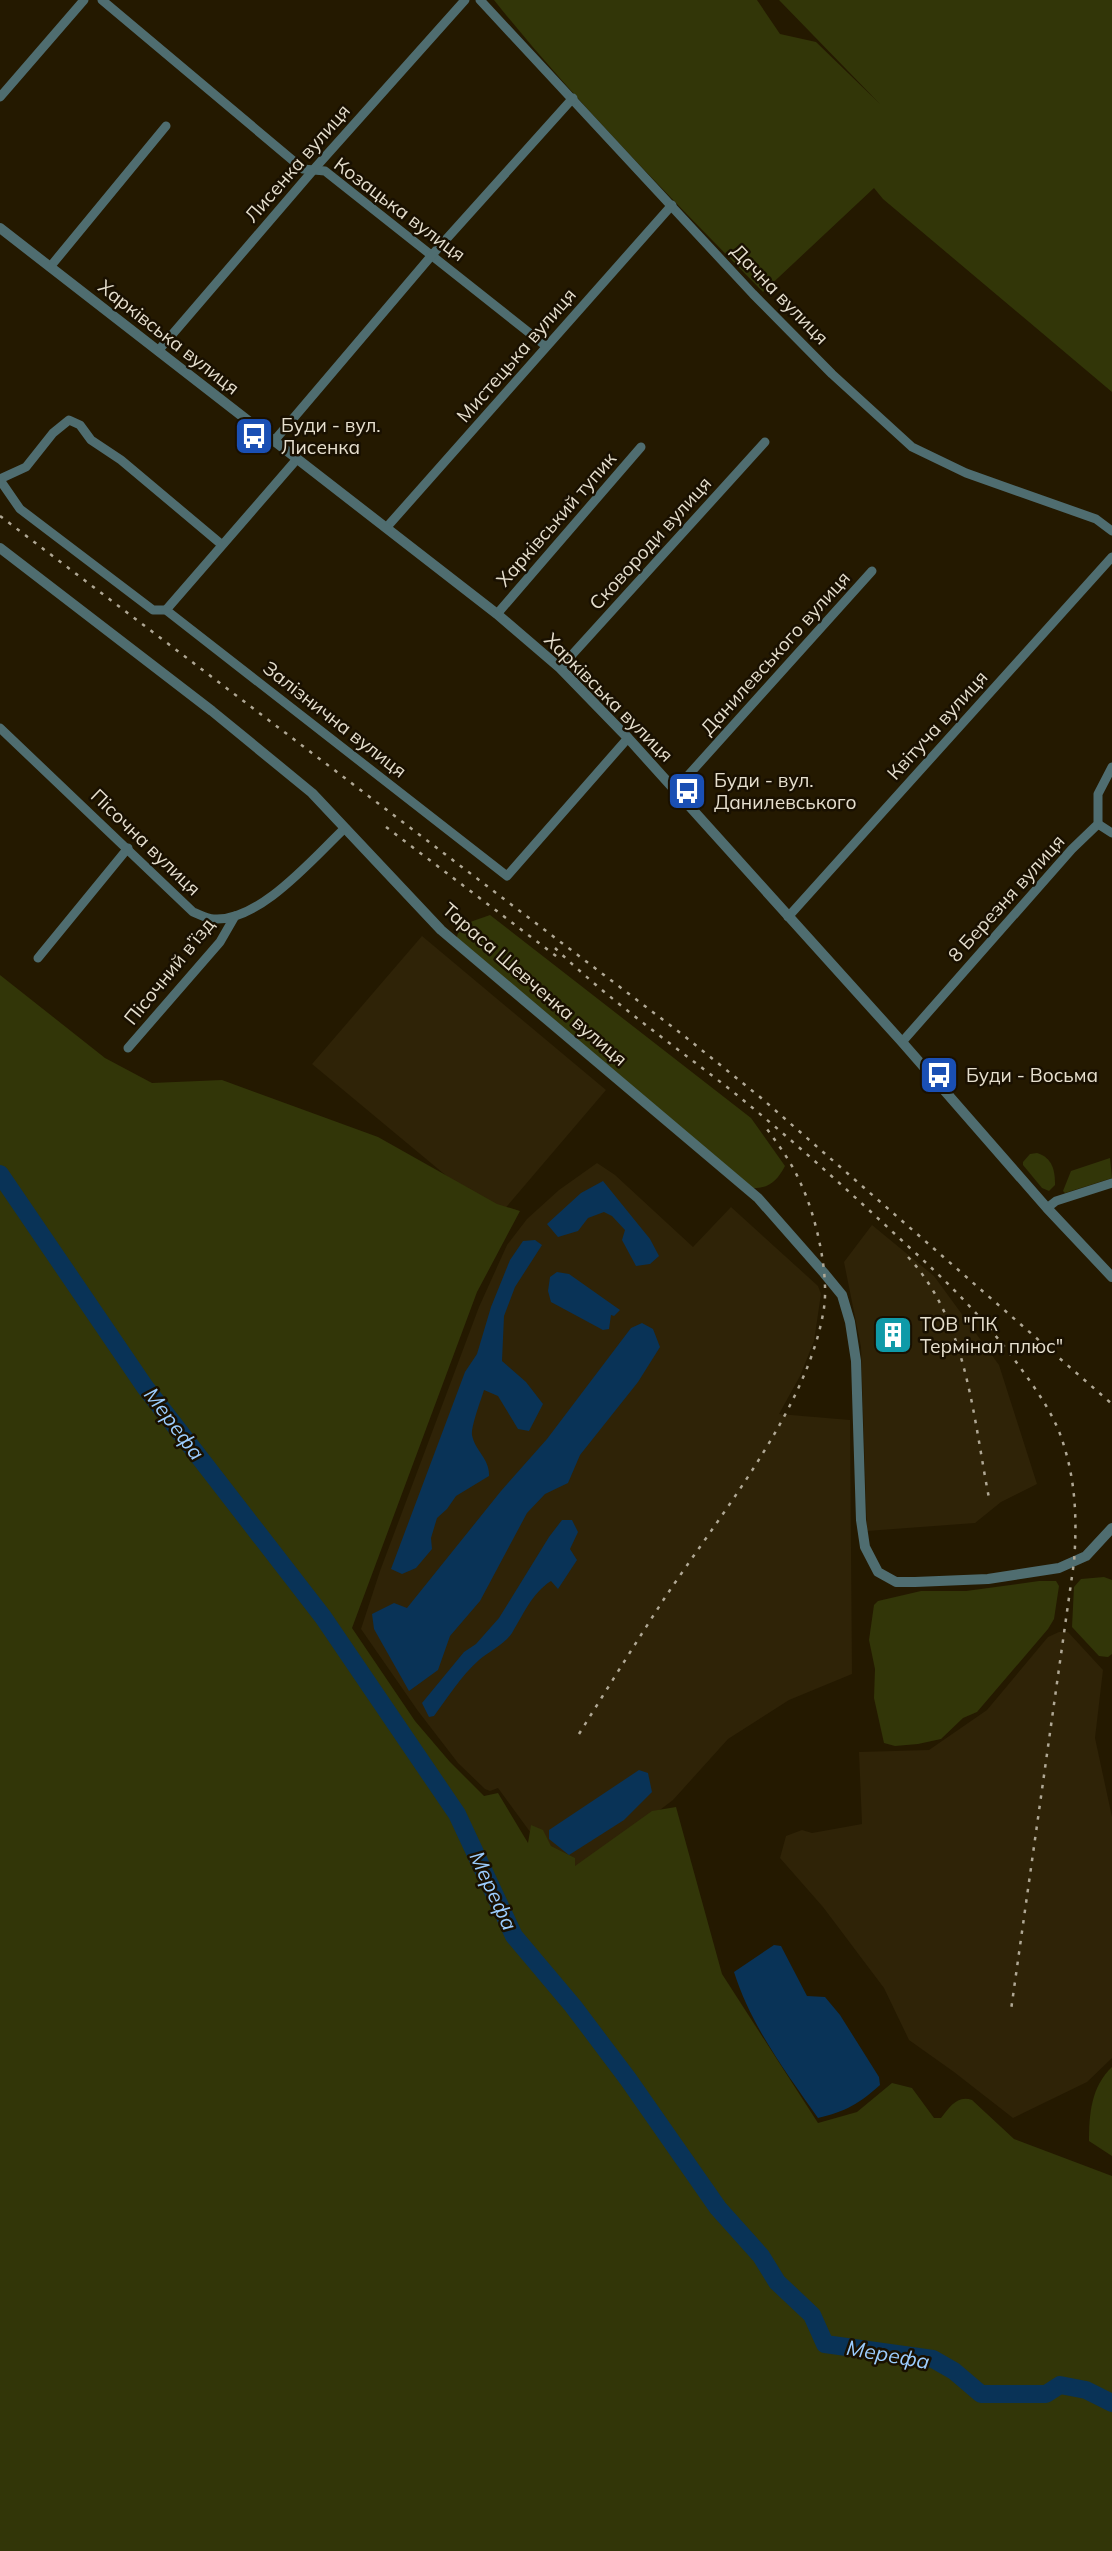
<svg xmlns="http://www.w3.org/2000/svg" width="1112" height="2551" font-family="Mulish,sans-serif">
  <rect width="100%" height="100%" fill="#241900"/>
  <g fill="#2f2307">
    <polygon points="422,936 606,1090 497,1218 312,1064"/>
    <polygon points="597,1163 615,1175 693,1247 731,1207 818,1286 821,1294 814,1341 800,1376 779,1414 850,1420 852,1674 789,1700 728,1739 673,1800 566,1881 498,1788 490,1791 485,1789 458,1763 418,1711 361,1629 380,1571 479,1307 507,1245 527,1219 559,1190"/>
    <polygon points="872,1225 934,1276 999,1365 1037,1484 1001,1502 975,1523 867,1531 861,1347 844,1262"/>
    <polygon points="1059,1632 1068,1632 1103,1670 1095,1738 1112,1817 1112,2058 1087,2082 1013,2118 954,2072 909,2040 884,1988 823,1907 780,1858 786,1836 802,1830 812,1833 862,1824 859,1752 929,1750 987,1710 1048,1637"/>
  </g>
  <g fill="#323608">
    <path d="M494 0H757L780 34 816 42 880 104 779 0H1112V392L883 199 874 188 763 292C670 197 577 104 494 0Z"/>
    <path d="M490 915 751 1118 785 1166C777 1181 769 1189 751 1188L457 941C456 923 475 921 490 915Z"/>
    <path d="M0 975 105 1058 152 1083 222 1080 378 1137 497 1204 520 1211 477 1292 352 1628 415 1721 450 1762 484 1796 498 1793 528 1843 531 1825 543 1830 551 1846 575 1858V1866L652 1811 676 1807 722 1974 818 2123 857 2112 892 2083 912 2088 934 2118H941C950 2107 957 2095 972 2100L1014 2139 1112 2176V2551H0Z"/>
    <path d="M1037 1153C1053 1158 1055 1171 1055 1185L1049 1191 1042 1188 1023 1165V1162L1030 1154Z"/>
    <polygon points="1110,1158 1112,1178 1065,1193 1063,1191 1071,1171"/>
    <polygon points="1104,1577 1112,1580 1112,1654 1108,1657 1099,1656 1072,1627 1074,1587 1081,1579"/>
    <polygon points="1039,1581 1056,1581 1059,1586 1054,1619 1048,1629 977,1712 963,1718 941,1739 918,1744 895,1746 884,1743 874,1698 875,1669 869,1640 874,1605 878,1601 921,1591 966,1591"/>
    <path d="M1112 2067V2156L1089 2141C1089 2114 1091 2087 1112 2067Z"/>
  </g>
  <g fill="#093357">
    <polygon points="603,1181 650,1239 659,1256 650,1264 636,1266 622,1240 625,1230 612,1216 604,1212 588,1218 578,1231 558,1237 547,1224 581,1193"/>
    <path d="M535 1240 542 1245 515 1287 504 1316 502 1361 526 1382 543 1404 529 1431 518 1429 498 1396 484 1390C481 1400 471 1426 472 1435 475 1451 490 1459 489 1476L456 1496 447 1509 437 1518 431 1538 432 1549 416 1568 402 1574 391 1569 465 1372 477 1354 491 1307 510 1260 523 1241Z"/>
    <polygon points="557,1272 569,1274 620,1310 614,1316 611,1315 609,1329 603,1330 551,1302 548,1291 550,1277"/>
    <polygon points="642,1323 653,1329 660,1347 638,1382 580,1455 568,1483 545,1494 527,1513 480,1601 450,1636 438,1670 409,1691 374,1629 372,1614 394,1603 407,1608 501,1491 547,1439 631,1328"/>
    <path d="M562 1520H572L578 1532 570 1549 577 1560 558 1589 551 1581C532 1593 523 1615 512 1633 505 1644 488 1652 479 1660 461 1676 448 1697 434 1716L429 1717 422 1703 464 1652 476 1644 499 1618 549 1537Z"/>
    <polygon points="639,1770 648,1773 652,1792 624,1820 569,1855 549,1839 549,1830"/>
    <path d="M774 1945 781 1946 807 1996 825 1997 840 2015 879 2077 880 2085C860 2103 845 2112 818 2118 786 2072 751 2026 734 1972Z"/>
  </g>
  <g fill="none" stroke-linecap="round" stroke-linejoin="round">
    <polyline stroke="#093357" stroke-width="18" points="0,1174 145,1387 323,1617 457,1814 514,1936 573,2006 628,2079 718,2208 761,2256 777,2282 812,2315 825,2344 933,2359 954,2371 981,2394 1046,2394 1060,2385 1086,2390 1112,2403"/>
    <g stroke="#4f6d70" stroke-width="9">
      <polyline points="102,0 303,169 325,171 546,346"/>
      <polyline points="480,0 753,294 832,374 912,447 966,473 1096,519 1112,531"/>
      <polyline points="0,97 84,0"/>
      <polyline points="50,267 166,126"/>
      <polyline points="158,351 315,168 465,0"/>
      <polyline points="274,441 432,255 573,98"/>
      <polyline points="0,479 26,467 53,433 69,420 80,425 91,440 121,460 221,544"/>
      <polyline points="0,480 20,509 153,610 166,610 507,876 628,738"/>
      <polyline points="386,528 672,205"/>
      <polyline points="166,610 297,459"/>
      <polyline points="497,614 641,447"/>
      <polyline points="560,668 765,442"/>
      <path d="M0 728 193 912C199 914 207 919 214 919 260 922 314 857 345 828"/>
      <polyline points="675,790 872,571"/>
      <polyline points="1098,824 1112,833"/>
      <polyline points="788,917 1112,557"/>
      <polyline points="38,958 128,848"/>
      <polyline points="902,1042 1072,849 1098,824 1098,794 1112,767"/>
      <polyline points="128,1048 220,942 235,916"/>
      <polyline points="1047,1208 1056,1201 1112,1183"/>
    </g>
    <g stroke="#4f6d70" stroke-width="10">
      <polyline points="0,228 497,614 560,668 628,738 902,1042 1047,1208 1112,1277"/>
      <polyline points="0,548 212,711 312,793 441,930 758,1198 824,1273 842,1295 850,1322 856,1361 861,1520 865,1547 878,1572 896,1582 915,1582 988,1579 1059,1568 1086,1556 1112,1528"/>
    </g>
    <g stroke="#b0a895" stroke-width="2.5" stroke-dasharray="3.5 7" stroke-linecap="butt">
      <polyline points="0,516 683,1035 760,1097 1112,1404"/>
      <polyline points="386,827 560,959"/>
      <path d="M555 948C610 1001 672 1044 732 1091 794 1141 852 1194 910 1248 955 1289 992 1327 1027 1377 1042 1398 1057 1421 1064 1446 1076 1484 1077 1523 1074 1562L1011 2010"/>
      <path d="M908 1257C967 1320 973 1417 989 1498"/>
      <path d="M579 1734C607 1689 635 1644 664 1599 719 1516 809 1407 824 1308 829 1273 816 1216 801 1184 792 1163 778 1144 764 1125"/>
    </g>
  </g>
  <defs>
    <g id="bus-square" transform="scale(2.0125)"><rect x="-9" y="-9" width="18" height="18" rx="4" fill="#1a4fb4" stroke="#191000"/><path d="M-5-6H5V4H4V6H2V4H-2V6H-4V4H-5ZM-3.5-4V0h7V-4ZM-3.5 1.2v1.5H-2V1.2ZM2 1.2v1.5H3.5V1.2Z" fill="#fff"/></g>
    <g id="building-square" transform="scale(2.0125)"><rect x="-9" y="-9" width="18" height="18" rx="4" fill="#0f9aa8" stroke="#191000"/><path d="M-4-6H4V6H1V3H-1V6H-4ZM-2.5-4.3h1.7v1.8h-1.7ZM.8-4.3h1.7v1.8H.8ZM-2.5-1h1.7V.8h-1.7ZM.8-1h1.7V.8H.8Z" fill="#fff"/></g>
  </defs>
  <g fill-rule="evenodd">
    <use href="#bus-square" x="254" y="436"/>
    <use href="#bus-square" x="687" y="791"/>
    <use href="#bus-square" x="939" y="1075"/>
    <use href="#building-square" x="893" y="1335"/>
  </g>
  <g text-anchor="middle" stroke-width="5" stroke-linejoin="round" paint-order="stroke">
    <g font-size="19" fill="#e6dfce" stroke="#191000">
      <text transform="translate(297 163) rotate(-49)" y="7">Лисенка вулиця</text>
      <text transform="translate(400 209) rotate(37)" y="7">Козацька вулиця</text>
      <text transform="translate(780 294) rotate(46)" y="7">Дачна вулиця</text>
      <text transform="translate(169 337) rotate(38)" y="7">Харківська вулиця</text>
      <text transform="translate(516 355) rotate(-49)" y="7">Мистецька вулиця</text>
      <text transform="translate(556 519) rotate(-49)" y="7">Харківський тупик</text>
      <text transform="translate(650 543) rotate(-48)" y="7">Сковороди вулиця</text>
      <text transform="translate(775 653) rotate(-48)" y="7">Данилевського вулиця</text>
      <text transform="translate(609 697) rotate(45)" y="7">Харківська вулиця</text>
      <text transform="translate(335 719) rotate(38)" y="7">Залізнична вулиця</text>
      <text transform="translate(937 725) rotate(-48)" y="7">Квітуча вулиця</text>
      <text transform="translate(146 842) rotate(44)" y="7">Пісочна вулиця</text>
      <text transform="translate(1006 898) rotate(-48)" y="7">8 Березня вулиця</text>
      <text transform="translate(169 971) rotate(-51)" y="7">Пісочний в’їзд</text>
      <text transform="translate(535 984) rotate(41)" y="7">Тараса Шевченка вулиця</text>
    </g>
    <g font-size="19" fill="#e6dfce" stroke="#191000" text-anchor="start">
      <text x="281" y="432">Буди - вул.<tspan x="281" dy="22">Лисенка</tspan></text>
      <text x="714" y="787">Буди - вул.<tspan x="714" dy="22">Данилевського</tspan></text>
      <text x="966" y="1082">Буди - Восьма</text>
      <text x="920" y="1331">ТОВ "ПК<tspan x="920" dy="22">Термінал плюс"</tspan></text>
    </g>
    <g font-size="21" font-style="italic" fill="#9ccdfe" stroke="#191000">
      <text transform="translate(174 1424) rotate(53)" y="7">Мерефа</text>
      <text transform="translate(493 1891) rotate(65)" y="7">Мерефа</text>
      <text transform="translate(888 2355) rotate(10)" y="7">Мерефа</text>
    </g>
  </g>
</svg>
